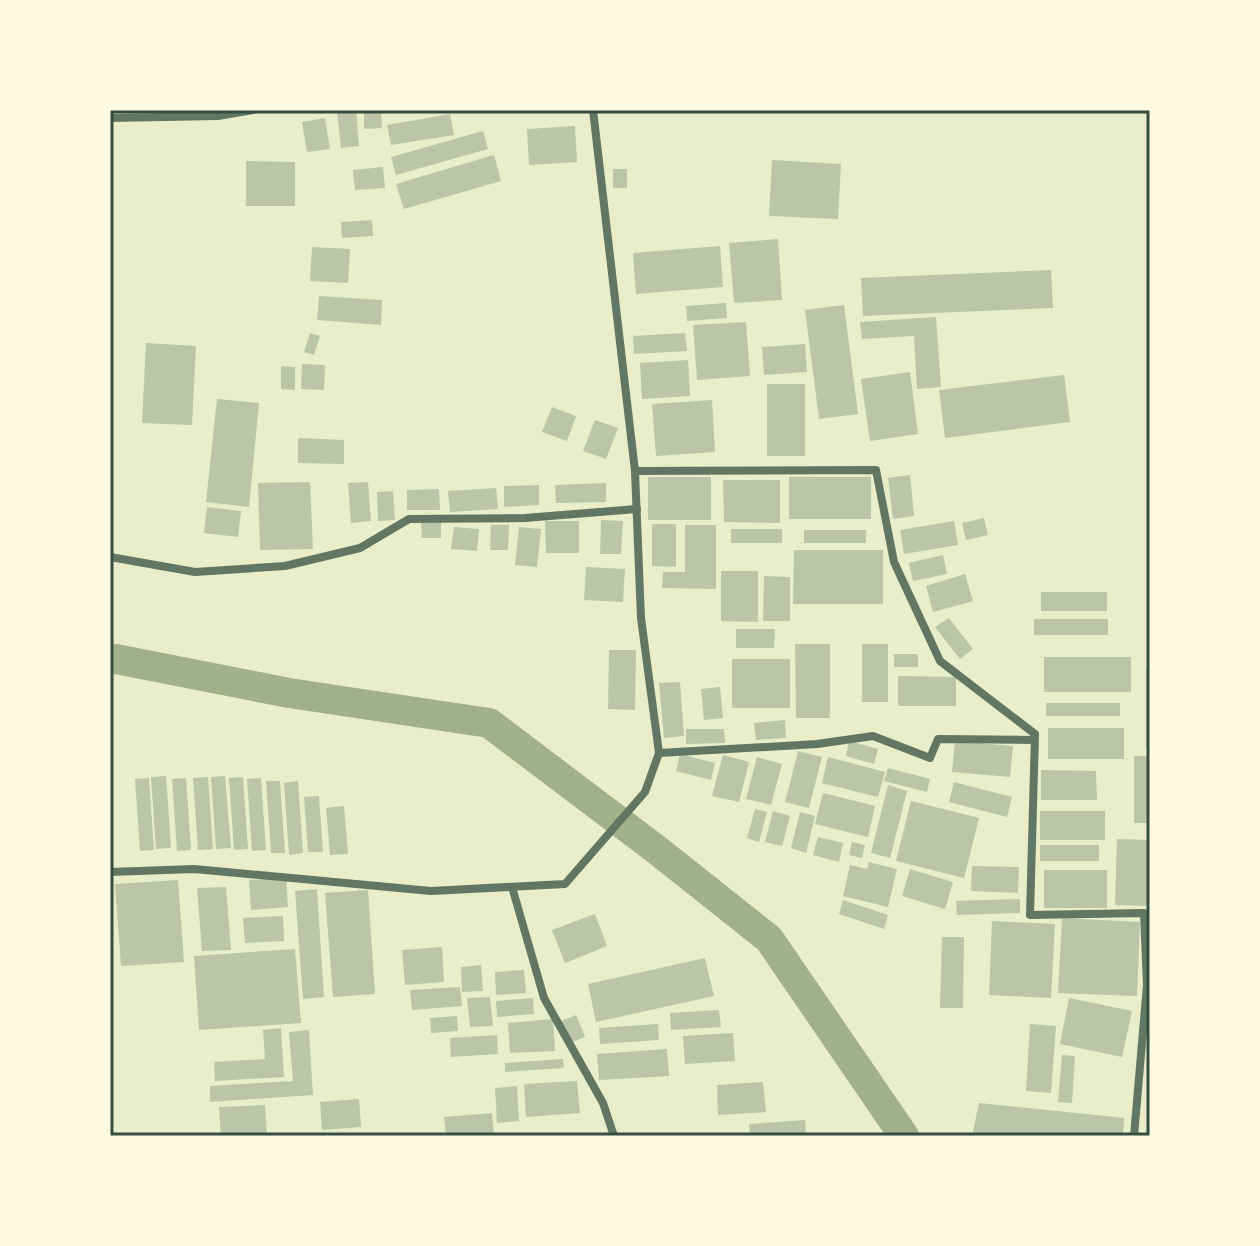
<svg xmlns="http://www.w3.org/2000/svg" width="1260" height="1246" font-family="'Zilla Slab',serif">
  <rect width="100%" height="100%" fill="#e9edc9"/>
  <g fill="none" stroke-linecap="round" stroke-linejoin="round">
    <polyline stroke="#a3b18a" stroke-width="30" points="110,660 116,659 289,693 489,723 657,850 769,939 904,1136"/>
  </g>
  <g fill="#bcc5a7">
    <polygon points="337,110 356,110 359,146 341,148"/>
    <polygon points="364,110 381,110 382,128 364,129"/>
    <polygon points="450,114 454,135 391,145 387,125"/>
    <polygon points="325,118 330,149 307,152 302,122"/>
    <polygon points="575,126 577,162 529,165 527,129"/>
    <polygon points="483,131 488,149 396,175 391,157"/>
    <polygon points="494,155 501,181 404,209 396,184"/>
    <polygon points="772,160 841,164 838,219 769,216"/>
    <polygon points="246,161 295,162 295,206 246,206"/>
    <polygon points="383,167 385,188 355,190 353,170"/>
    <rect x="613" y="169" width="14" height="19"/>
    <polygon points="372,220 373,236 342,238 341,222"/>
    <polygon points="778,239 782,300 734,303 729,243"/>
    <polygon points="720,246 723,287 636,294 633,253"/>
    <polygon points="312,247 350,249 348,283 310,281"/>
    <polygon points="1051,270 1053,308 863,316 861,278"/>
    <polygon points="319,296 382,300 381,325 317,320"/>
    <polygon points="726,303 727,318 687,321 686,306"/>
    <polygon points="844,305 858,414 819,419 805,310"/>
    <polygon points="936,317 941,387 917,389 914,336 862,339 860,322"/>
    <polygon points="746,322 750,376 697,380 693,325"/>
    <polygon points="310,333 320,336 314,355 304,352"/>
    <polygon points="685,333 687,351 634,354 633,336"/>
    <polygon points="146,343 196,346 192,425 142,423"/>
    <polygon points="805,344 807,372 764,375 762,347"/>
    <polygon points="688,360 690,396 642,399 640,363"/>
    <polygon points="302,364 325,365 324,390 301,389"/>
    <polygon points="281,366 295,367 295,390 281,389"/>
    <polygon points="910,372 918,434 870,441 861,379"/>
    <polygon points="1064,375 1070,422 945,438 939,390"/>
    <rect x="767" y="384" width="38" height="72"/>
    <polygon points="217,399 259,403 249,507 206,502"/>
    <polygon points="712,400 715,452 656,456 652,404"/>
    <polygon points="552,407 576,416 567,441 542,432"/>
    <polygon points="595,420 618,428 606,459 583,451"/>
    <polygon points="298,438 344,440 344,464 298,463"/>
    <polygon points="910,475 914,516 893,519 888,478"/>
    <rect x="648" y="477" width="63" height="43"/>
    <rect x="789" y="477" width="82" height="42"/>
    <polygon points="723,480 780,480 780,523 724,522"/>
    <polygon points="310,482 313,549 260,550 258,483"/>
    <polygon points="368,482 371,521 351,523 348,483"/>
    <polygon points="606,483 606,502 556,503 555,485"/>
    <polygon points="539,485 539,505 504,507 504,486"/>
    <polygon points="496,488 498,509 450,512 448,491"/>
    <polygon points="439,489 440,510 407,510 407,490"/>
    <polygon points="393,491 395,520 378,521 377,492"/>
    <polygon points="207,507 241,511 238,537 204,533"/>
    <polygon points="984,518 988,535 966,540 962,523"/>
    <polygon points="601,520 623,521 621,554 600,554"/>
    <polygon points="545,521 579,521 579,553 546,553"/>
    <polygon points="954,521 958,545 904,554 900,530"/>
    <polygon points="421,522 441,522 441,538 422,538"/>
    <polygon points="652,524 676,524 676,567 652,566"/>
    <polygon points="491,525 509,525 508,550 490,550"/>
    <polygon points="685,525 716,525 716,589 662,588 663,572 685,572"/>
    <polygon points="454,527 479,529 477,551 451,549"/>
    <polygon points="519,527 541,529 537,567 515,565"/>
    <rect x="731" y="529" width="51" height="14"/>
    <rect x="804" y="530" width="62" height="13"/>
    <polygon points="794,550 883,550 883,604 793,604"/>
    <polygon points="943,555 947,574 913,581 909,563"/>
    <polygon points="586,567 625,569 623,602 584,600"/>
    <polygon points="721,571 758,571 758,622 721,621"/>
    <polygon points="965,574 973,601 933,612 926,586"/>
    <polygon points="764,576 790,577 790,621 763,621"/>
    <rect x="1041" y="592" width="66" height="19"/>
    <polygon points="949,618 973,649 960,659 935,627"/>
    <rect x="1034" y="619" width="74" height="16"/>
    <polygon points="736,629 775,629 774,648 736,648"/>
    <polygon points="795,644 830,644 830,718 796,718"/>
    <rect x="862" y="644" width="26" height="58"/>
    <polygon points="609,650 636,650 635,710 608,709"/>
    <rect x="894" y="654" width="24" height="13"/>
    <rect x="1044" y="657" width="87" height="35"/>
    <rect x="732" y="659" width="58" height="49"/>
    <rect x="1146" y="669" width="4" height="79"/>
    <polygon points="898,676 956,677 956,706 898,706"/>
    <polygon points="680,682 684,736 664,738 659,683"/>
    <polygon points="720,687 723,718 704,720 701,689"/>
    <rect x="1046" y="703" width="74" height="13"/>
    <polygon points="785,720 786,738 756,740 754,723"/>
    <rect x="1048" y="728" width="76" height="31"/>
    <polygon points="686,729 724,729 725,743 686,744"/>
    <polygon points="849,741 878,749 874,764 846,756"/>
    <polygon points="955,741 1013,746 1010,777 952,772"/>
    <polygon points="798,751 822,757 809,808 785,802"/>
    <polygon points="680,754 715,763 711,780 676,771"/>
    <polygon points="723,755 749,762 739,802 712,796"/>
    <rect x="1134" y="756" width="16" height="67"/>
    <polygon points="757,757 782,764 771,805 746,799"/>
    <polygon points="828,757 885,772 878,797 822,783"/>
    <polygon points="888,768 930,779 927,792 884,781"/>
    <polygon points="1041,770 1096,771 1097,800 1041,800"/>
    <polygon points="166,776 171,848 156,849 151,777"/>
    <polygon points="225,776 231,848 216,849 211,777"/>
    <polygon points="208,777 213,849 198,850 193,778"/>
    <polygon points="243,777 248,849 234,850 229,778"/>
    <polygon points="149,778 154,850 140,851 135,779"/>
    <polygon points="186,778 191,850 177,851 172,779"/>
    <polygon points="261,778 266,850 252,851 247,779"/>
    <polygon points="266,781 280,781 285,853 271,853"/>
    <polygon points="298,781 303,853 289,855 284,783"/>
    <polygon points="954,782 1012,797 1007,817 949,802"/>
    <polygon points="888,785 907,791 890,858 871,853"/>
    <polygon points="823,793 875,806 868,837 815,824"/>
    <polygon points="319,796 323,852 308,852 304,797"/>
    <polygon points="911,801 979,818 964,878 896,861"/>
    <polygon points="344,806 348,854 330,855 326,808"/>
    <polygon points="755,809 767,812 759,842 747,838"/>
    <polygon points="773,811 790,816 782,846 765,842"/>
    <rect x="1040" y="811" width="65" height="29"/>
    <polygon points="800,812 815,816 806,853 791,848"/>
    <polygon points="818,837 843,843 839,862 813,855"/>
    <polygon points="1117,839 1150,840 1150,906 1115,905"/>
    <polygon points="852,842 865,845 862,858 849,855"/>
    <rect x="1040" y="845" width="59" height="16"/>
    <polygon points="869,862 897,869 888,907 843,896 850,865 867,869"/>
    <polygon points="972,866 1019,867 1018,893 971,891"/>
    <polygon points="910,869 953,882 945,909 902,896"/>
    <rect x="1044" y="870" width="63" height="38"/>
    <polygon points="286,878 288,907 251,910 249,880"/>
    <polygon points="178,880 184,962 121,966 115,884"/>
    <polygon points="226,887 231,950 202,951 197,888"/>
    <polygon points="317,889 324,997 303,999 295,891"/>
    <polygon points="368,890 375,994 333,997 325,893"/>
    <polygon points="1020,899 1020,913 957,915 956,901"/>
    <polygon points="843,900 888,915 884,929 839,914"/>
    <polygon points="595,914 607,946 565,963 552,930"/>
    <polygon points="283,916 284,941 245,943 243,918"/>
    <polygon points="1062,918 1140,922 1137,996 1058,993"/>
    <polygon points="992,921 1055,924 1051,998 989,995"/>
    <polygon points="942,937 964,937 963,1008 940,1008"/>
    <polygon points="442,947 444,982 405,985 402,950"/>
    <polygon points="295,949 301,1023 199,1030 194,956"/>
    <polygon points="705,958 714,996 596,1022 588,984"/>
    <polygon points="481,965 483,991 462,992 461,967"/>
    <polygon points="524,970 526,993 496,995 495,972"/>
    <polygon points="460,987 462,1006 412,1010 410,990"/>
    <polygon points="490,997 493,1026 470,1027 467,998"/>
    <polygon points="533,998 534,1014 497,1017 496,1001"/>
    <polygon points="1069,998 1132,1011 1122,1057 1060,1044"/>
    <polygon points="719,1010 721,1027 671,1030 670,1013"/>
    <polygon points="576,1015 585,1037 570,1043 561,1021"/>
    <polygon points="457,1016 458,1031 431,1033 430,1018"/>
    <polygon points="553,1019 555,1051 510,1053 508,1023"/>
    <polygon points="658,1024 659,1040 600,1044 599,1028"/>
    <polygon points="1030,1024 1056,1026 1051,1093 1026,1091"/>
    <polygon points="281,1028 284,1077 215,1081 214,1062 265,1059 263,1030"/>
    <polygon points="309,1030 313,1095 210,1102 210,1086 293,1081 289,1032"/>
    <polygon points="733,1033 735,1061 685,1064 683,1036"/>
    <polygon points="497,1035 498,1054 451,1057 450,1038"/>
    <polygon points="667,1049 669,1076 599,1080 597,1054"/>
    <polygon points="1062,1055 1075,1056 1072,1103 1058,1102"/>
    <polygon points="563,1059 564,1068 505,1072 505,1063"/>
    <polygon points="577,1081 580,1113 526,1117 524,1084"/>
    <polygon points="763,1082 766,1112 718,1115 717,1085"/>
    <polygon points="517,1086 519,1121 497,1123 495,1088"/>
    <polygon points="359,1099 361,1127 322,1130 320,1102"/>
    <polygon points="979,1103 1124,1118 1123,1136 972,1136"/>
    <polygon points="265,1105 267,1136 221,1136 219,1107"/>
    <polygon points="492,1113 494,1136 446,1136 444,1117"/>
    <polygon points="805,1120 806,1136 750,1136 749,1124"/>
  </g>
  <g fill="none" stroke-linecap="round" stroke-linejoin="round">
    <g stroke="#617663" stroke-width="8">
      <polyline points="593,110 635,471 876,470 894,562 940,661 1035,734 1030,915 1144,913 1147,985 1134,1136"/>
      <polyline points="110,118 218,116 253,110"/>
      <polyline points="635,471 641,618 659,753"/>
      <polyline points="110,557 195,572 285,566 360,548 409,519 525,518 637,509"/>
      <polyline points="110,872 194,869 431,891 565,884 645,792 659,753 817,744 873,736 930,758 938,739 1034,740"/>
      <polyline points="512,887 544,998 603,1103 614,1136"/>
    </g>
  </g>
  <rect width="1260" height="1246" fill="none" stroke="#fefae0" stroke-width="224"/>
  <rect x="112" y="112" width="1036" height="1022" fill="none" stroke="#344e41" stroke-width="3"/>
</svg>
